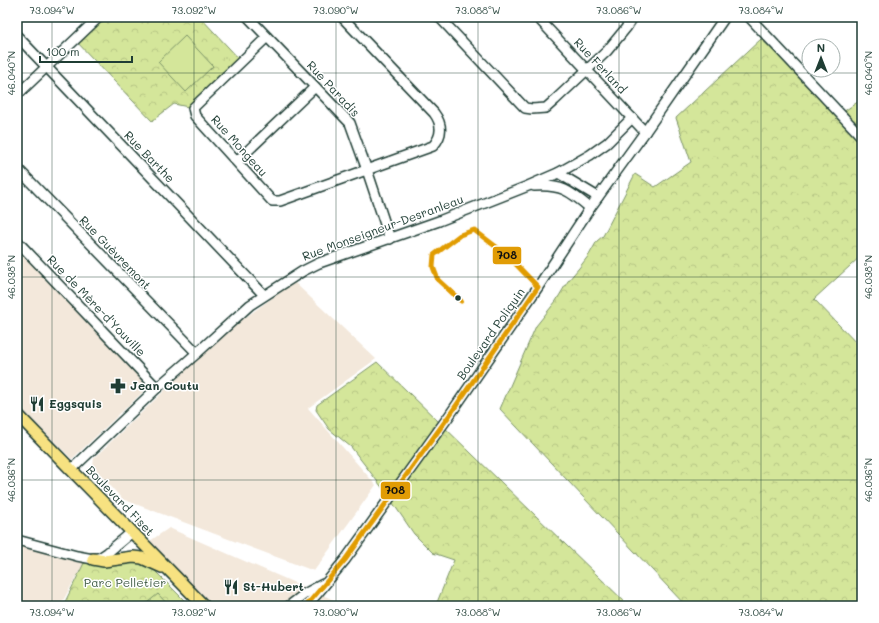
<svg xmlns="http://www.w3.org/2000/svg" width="879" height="623" font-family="Mali,sans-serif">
  <defs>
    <pattern id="forest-crowns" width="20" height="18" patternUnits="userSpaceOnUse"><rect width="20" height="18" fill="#d4e69a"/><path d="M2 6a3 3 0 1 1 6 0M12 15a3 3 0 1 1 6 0" fill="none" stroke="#b6c685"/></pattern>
  </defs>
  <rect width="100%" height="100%" fill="#fff"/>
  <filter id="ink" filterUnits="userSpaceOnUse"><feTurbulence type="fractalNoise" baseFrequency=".025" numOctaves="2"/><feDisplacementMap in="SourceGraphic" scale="8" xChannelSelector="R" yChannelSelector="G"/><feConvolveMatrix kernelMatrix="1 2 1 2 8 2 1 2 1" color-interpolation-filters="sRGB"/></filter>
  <g filter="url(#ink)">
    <g fill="#f3e8db">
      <polygon points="20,244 148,387 72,459 17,405 17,247"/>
      <polygon points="294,282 376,359 308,408 376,485 314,571 122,499 93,466 94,458 227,331"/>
      <polygon points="169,528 334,600 341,606 208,606 147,543"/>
      <polygon points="17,544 84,563 60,606 17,606"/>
    </g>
    <g fill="url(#forest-crowns)" stroke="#7a9267">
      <polygon points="99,17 200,17 242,62 193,108 174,104 152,121 75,40"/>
      <polygon points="761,39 843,112 862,99 862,255 814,299 862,349 862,606 686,606 500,409 536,326 556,301 568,281 579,268 589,255 597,241 603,236 635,174 655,187 691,162 676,118"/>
      <polygon points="377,362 629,606 436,605 454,560 433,553 414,534 384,490 351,447 329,429 316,410 317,405"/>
      <polygon points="145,561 186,602 188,606 63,606 84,563"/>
    </g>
    <g fill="#d4e69a" stroke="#7a9267">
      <polygon points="185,36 213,66 186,92 158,62"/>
      <polygon points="158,594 169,606 143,606"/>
    </g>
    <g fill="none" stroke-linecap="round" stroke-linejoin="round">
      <g stroke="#1f3d34" stroke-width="12">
        <g id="minor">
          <polyline points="248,17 350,123 367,170 390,239"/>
          <polyline points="439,17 525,108 532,109 546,108 555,100 607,51 626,28 633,17"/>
          <polyline points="537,17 645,132"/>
          <polyline points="749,17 862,137"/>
          <polyline points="17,36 264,295"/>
          <path d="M267 37 193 108 195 116 272 201H280L433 146C442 136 443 125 434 113L342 17"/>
          <polyline points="17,95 99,17"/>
          <polyline points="237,161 315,87"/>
          <polyline points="17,168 197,353"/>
          <polyline points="558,173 598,197"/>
          <path d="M534 186C561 184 570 191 590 208"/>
          <polyline points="17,241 157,388"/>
          <polyline points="72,469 157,388 197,353 250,305 303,271 319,263 439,221 528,186 558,173 567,168 590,155 607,143 632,118"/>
          <polyline points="17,540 77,556 93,559 101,557 107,553 132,532"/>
          <polyline points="289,606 306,593 323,584"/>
          <path d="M306 606C320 592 332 575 345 560L449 416 538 287 590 208 645 132 725 17"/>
        </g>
      </g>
      <g stroke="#1f3d34" stroke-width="14">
        <g id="major">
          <polyline points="17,414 204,606"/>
          <polyline points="93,559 104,561 133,557 142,558 162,567"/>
        </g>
      </g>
      <use href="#minor" stroke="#fff" stroke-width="9"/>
      <use href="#major" stroke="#f7e281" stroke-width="11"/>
      <g stroke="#fff" stroke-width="8">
        <polyline id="bus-1" points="306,606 345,560 449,416 538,287 507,255 474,230 460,235 434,255 433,267 438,280 461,301"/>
      </g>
      <use href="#bus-1" stroke="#e19c05" stroke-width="5"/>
    </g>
  </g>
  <path fill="none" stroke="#1f3d34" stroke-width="1" stroke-opacity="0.45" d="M52 17V606M194 17V606M336 17V606M478 17V606M619 17V606M761 17V606M17 73H862M17 277H862M17 480H862"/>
  <defs>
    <g id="pharmacy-bare" transform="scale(1.2)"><path d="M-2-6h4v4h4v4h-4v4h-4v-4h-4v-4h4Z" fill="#1f3d34" stroke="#fff" stroke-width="2.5" paint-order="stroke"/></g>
    <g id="restaurant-bare" transform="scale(1.2)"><path d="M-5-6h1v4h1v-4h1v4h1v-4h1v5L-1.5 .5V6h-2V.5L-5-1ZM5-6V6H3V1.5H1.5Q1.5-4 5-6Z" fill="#1f3d34" stroke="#fff" stroke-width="2.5" paint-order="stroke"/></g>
  </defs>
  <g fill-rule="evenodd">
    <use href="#pharmacy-bare" x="118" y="386"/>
    <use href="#restaurant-bare" x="37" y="404"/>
    <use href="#restaurant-bare" x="231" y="587"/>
  </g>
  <circle fill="#1f3d34" stroke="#fff" stroke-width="1.5" cx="458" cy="298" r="3.5"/>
  <g text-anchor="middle" stroke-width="3" stroke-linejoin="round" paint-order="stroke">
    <g font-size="12" fill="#1f3d34" stroke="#fff">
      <text transform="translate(600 66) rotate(47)" y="4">Rue Ferland</text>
      <text transform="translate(333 89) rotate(47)" y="4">Rue Paradis</text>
      <text transform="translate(239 146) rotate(48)" y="4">Rue Mongeau</text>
      <text transform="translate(149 157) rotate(46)" y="4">Rue Barthe</text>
      <text transform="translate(383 228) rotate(-20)" y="4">Rue Monseigneur-Desranleau</text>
      <text transform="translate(115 253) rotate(46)" y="4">Rue Guèvremont</text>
      <text transform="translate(96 306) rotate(46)" y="4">Rue de Mère-d'Youville</text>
      <text transform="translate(491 334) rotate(-55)" y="4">Boulevard Poliquin</text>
      <text transform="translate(120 501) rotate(46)" y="4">Boulevard Fiset</text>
    </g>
    <g font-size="12" font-weight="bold" fill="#1f3d34" stroke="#fff" text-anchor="start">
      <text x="130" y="390">Jean Coutu</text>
      <text x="49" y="408">Eggsquis</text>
      <text x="243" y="591">St-Hubert</text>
    </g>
    <g font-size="12" fill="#435f48" stroke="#fff">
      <text x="125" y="587">Parc Pelletier</text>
    </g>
  </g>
  <g stroke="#fff" stroke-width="1.5">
    <rect x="492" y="246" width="30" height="19" rx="4" fill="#e19c05"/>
    <rect x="380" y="481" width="31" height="19" rx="4" fill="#e19c05"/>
  </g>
  <g font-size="11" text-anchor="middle" font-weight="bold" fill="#111">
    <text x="507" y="259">708</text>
    <text x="395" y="494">708</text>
  </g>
  <rect width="879" height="623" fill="none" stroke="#fff" stroke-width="44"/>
  <g transform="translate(821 58)"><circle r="19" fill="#ffffff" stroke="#a5b1ae"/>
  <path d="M0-3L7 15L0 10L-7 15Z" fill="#1f3d34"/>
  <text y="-6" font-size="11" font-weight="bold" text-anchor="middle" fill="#1f3d34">N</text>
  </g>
  <path d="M40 56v6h92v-6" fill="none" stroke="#1f3d34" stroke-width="2"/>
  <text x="46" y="56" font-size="12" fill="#1f3d34" stroke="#ffffff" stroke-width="3" paint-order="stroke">100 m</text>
  <rect x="22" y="22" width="835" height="579" fill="none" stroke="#1f3d34" stroke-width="1.5"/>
  <g font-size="10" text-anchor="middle" fill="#1f3d34">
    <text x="52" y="14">73.094°W</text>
    <text x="194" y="14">73.092°W</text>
    <text x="336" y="14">73.090°W</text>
    <text x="478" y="14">73.088°W</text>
    <text x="619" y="14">73.086°W</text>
    <text x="761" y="14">73.084°W</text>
    <text transform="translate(11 73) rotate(-90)" y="4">46.040°N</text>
    <text transform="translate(868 73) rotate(-90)" y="4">46.040°N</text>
    <text transform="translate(11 277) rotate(-90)" y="4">46.038°N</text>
    <text transform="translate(868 277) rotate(-90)" y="4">46.038°N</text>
    <text transform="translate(11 480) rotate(-90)" y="4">46.036°N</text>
    <text transform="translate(868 480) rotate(-90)" y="4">46.036°N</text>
    <text x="52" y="616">73.094°W</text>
    <text x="194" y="616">73.092°W</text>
    <text x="336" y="616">73.090°W</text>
    <text x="478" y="616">73.088°W</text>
    <text x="619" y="616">73.086°W</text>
    <text x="761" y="616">73.084°W</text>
  </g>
</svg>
